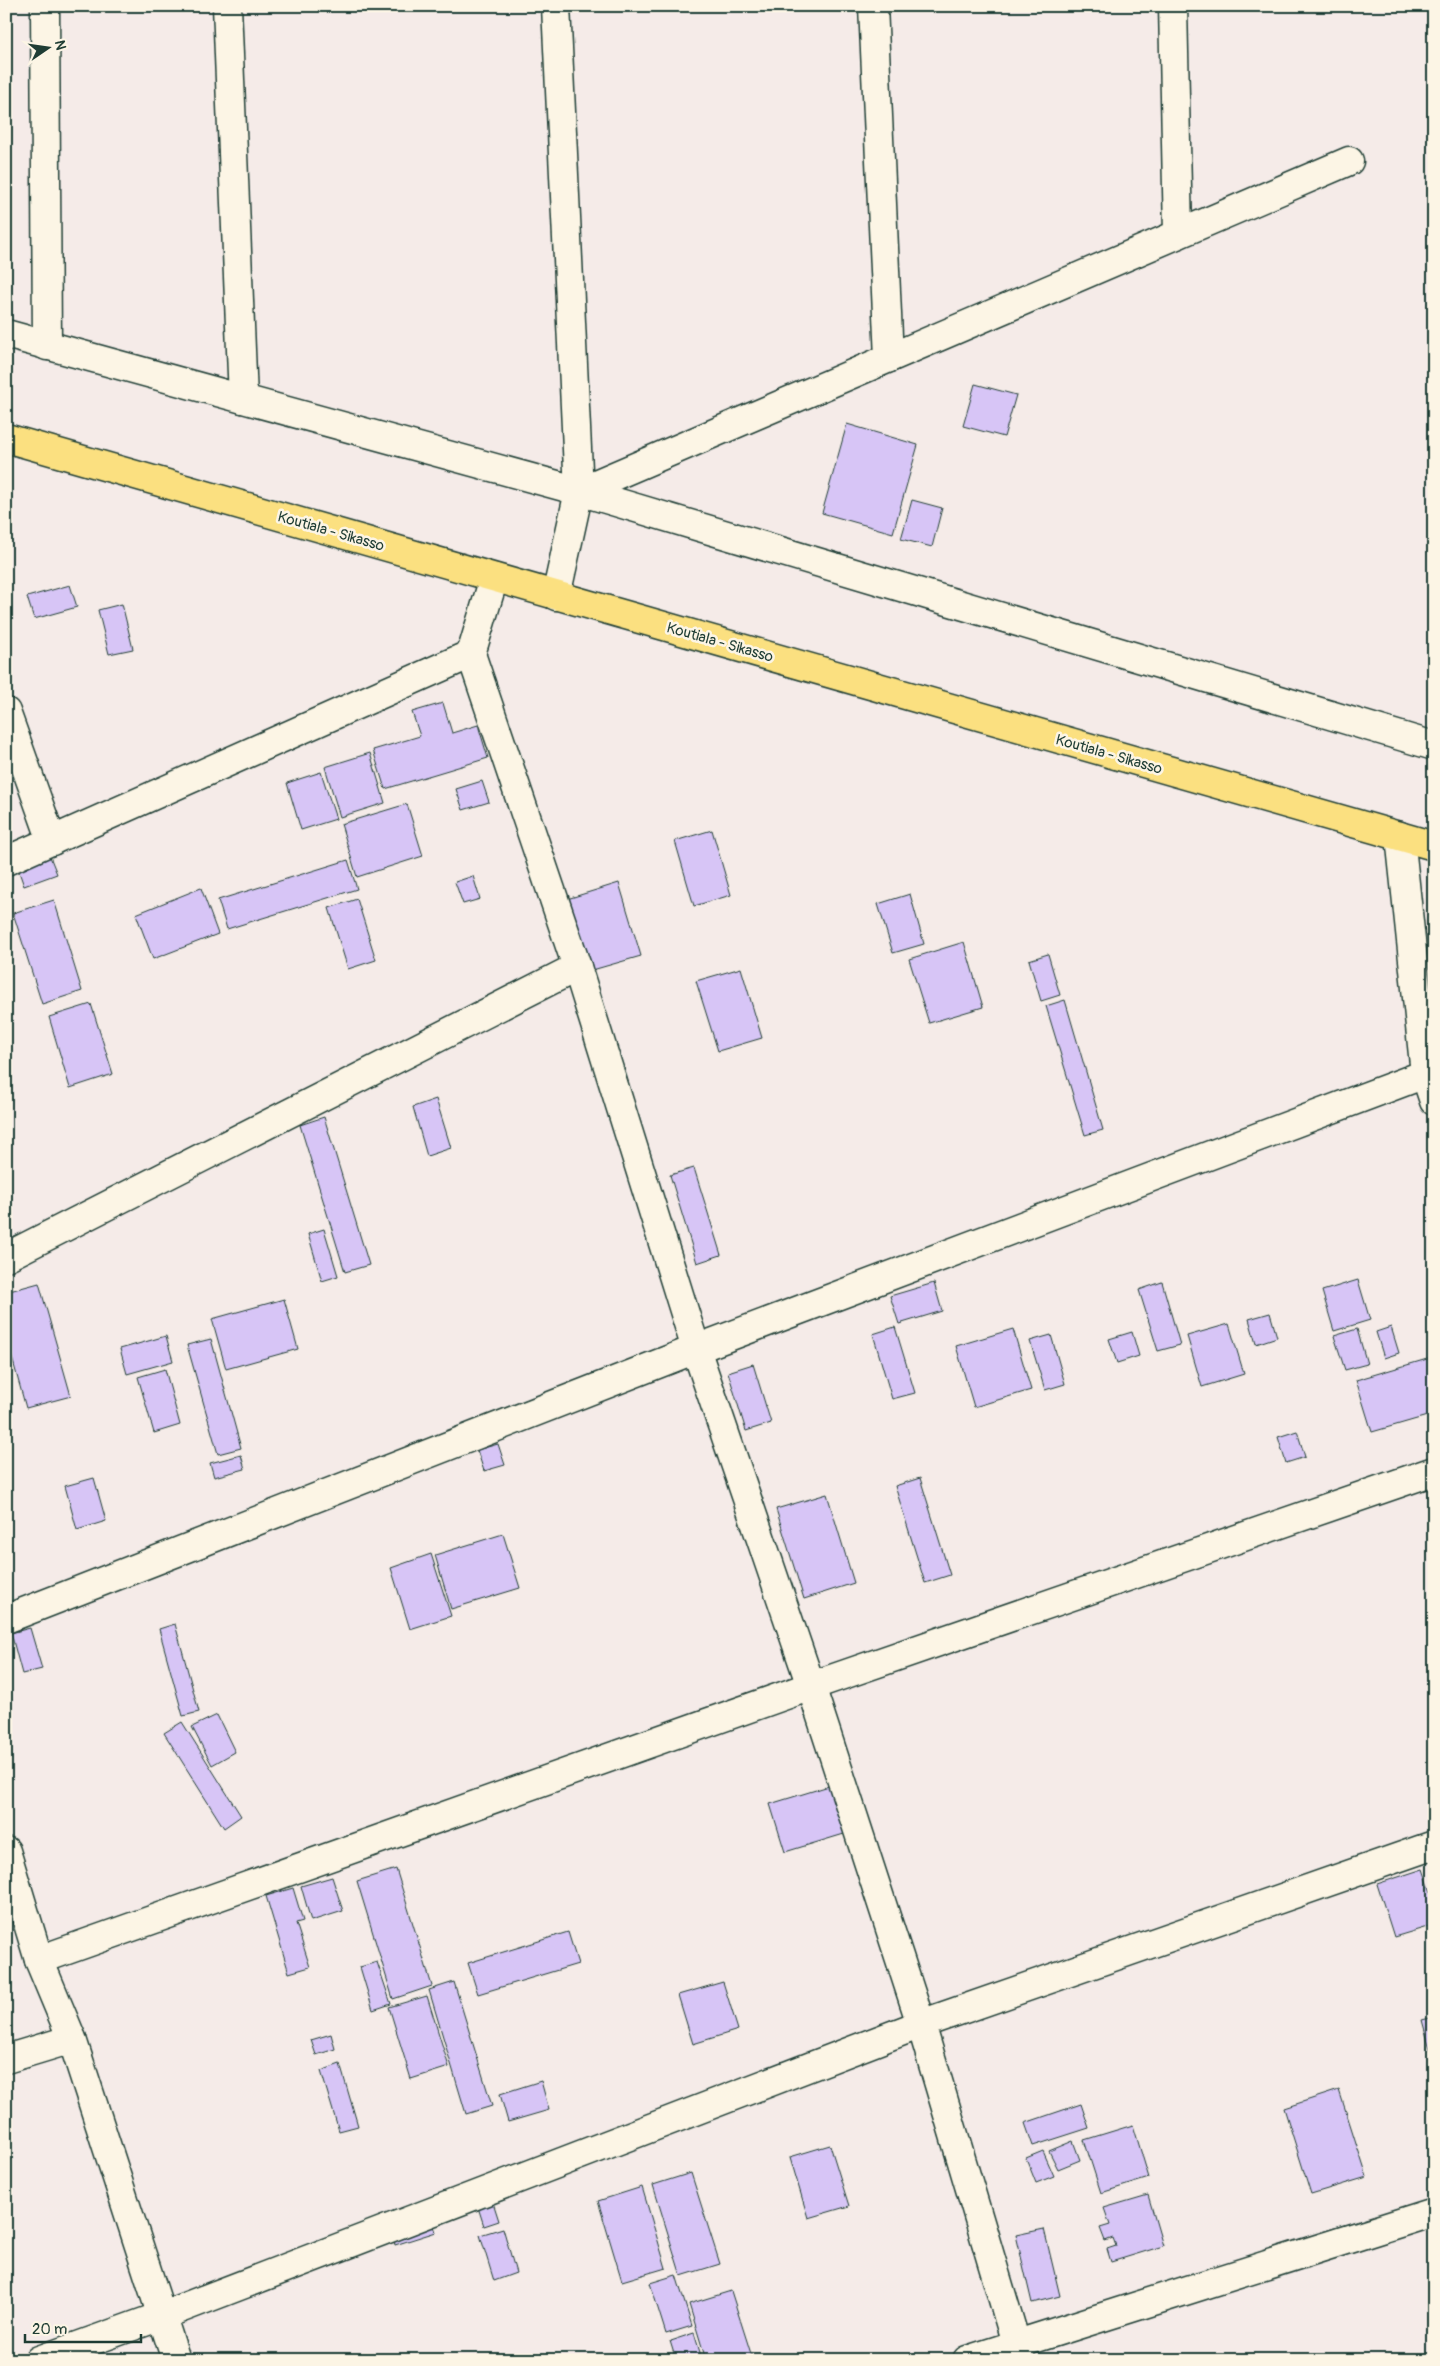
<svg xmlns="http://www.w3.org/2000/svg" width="1440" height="2366" font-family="Pangolin,sans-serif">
  <rect width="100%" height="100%" fill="#f5ebe8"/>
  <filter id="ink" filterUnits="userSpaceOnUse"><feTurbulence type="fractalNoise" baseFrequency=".02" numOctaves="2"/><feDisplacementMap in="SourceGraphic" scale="10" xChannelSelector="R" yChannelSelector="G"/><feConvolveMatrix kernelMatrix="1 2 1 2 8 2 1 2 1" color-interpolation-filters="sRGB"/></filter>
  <g filter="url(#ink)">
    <g fill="#d7c5f6" stroke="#1f3d34">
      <polygon points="975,384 1016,395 1004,437 963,426"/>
      <polygon points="847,424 918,445 893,533 822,513"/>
      <polygon points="912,500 942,508 932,547 901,539"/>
      <polygon points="70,585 77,607 34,619 27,597"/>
      <polygon points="122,604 133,649 109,654 98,610"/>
      <polygon points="443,703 452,733 478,725 488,758 385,789 373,750 420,736 412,712"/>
      <polygon points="370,753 385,803 340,817 325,767"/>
      <polygon points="321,772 336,819 301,830 287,783"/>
      <polygon points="482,781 489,802 463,810 456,789"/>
      <polygon points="407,804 423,856 357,877 341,824"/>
      <polygon points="712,830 731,895 694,906 675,841"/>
      <polygon points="49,854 57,874 24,886 17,866"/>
      <polygon points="348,860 357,889 227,929 218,900"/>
      <polygon points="473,876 480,899 463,904 455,882"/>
      <polygon points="619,883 641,956 589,971 567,899"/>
      <polygon points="201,888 218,934 153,959 136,914"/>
      <polygon points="910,894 924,944 893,953 878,904"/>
      <polygon points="357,899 376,960 348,969 329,908"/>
      <polygon points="54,900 82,991 42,1004 13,913"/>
      <polygon points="964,942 983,1007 929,1023 909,959"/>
      <polygon points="1048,954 1060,995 1041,1001 1029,960"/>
      <polygon points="741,968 762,1038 718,1051 696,981"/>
      <polygon points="1065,1000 1103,1130 1085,1135 1046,1006"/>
      <polygon points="91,1004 113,1074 70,1088 49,1017"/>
      <polygon points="436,1099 451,1148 427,1156 413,1107"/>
      <polygon points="324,1117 369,1265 345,1272 300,1125"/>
      <polygon points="694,1168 721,1255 697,1263 670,1175"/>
      <polygon points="324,1229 338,1276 322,1281 308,1234"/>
      <polygon points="1358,1280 1370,1320 1334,1331 1322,1291"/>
      <polygon points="1162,1282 1180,1345 1158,1351 1139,1290"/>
      <polygon points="39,1283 71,1396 26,1408 6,1336 6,1292"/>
      <polygon points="934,1283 942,1311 899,1324 890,1296"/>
      <polygon points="284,1299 298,1349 226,1369 212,1319"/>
      <polygon points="1270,1313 1277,1337 1256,1344 1249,1319"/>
      <polygon points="1229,1324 1244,1374 1202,1387 1187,1336"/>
      <polygon points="895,1327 915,1393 892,1399 873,1334"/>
      <polygon points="1391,1327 1399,1353 1384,1358 1376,1332"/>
      <polygon points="1013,1329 1031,1390 974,1407 956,1346"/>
      <polygon points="1357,1329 1367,1364 1345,1370 1334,1336"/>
      <polygon points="1132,1332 1139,1356 1117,1363 1109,1339"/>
      <polygon points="1051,1335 1065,1384 1045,1390 1030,1341"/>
      <polygon points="166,1336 173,1361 127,1374 120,1349"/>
      <polygon points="211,1339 241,1448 218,1454 187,1345"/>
      <polygon points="1434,1357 1434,1414 1372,1432 1356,1380"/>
      <polygon points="753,1364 771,1423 746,1431 728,1372"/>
      <polygon points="165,1369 180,1425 154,1433 138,1377"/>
      <polygon points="1297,1431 1305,1457 1286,1463 1278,1437"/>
      <polygon points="498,1444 505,1465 484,1471 477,1450"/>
      <polygon points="241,1455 245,1469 214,1477 210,1463"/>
      <polygon points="94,1478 106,1521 77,1530 65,1486"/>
      <polygon points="920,1478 950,1575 925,1583 895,1486"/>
      <polygon points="827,1494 854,1583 804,1599 776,1509"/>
      <polygon points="503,1534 520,1588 451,1609 435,1555"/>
      <polygon points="431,1554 451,1616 410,1629 391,1568"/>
      <polygon points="175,1624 199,1712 183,1716 159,1629"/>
      <polygon points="30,1628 42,1669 22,1674 11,1633"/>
      <polygon points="217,1715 235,1752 212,1765 192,1727"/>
      <polygon points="182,1722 241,1816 224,1828 164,1733"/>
      <polygon points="829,1786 844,1834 785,1852 770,1804"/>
      <polygon points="396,1869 432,1986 393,1999 357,1881"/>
      <polygon points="1423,1869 1434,1901 1434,1925 1394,1937 1377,1884"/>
      <polygon points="332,1877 343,1911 311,1921 301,1886"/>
      <polygon points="293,1888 303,1921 296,1923 310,1967 289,1973 266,1896"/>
      <polygon points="568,1932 578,1964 478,1994 468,1963"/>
      <polygon points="377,1962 391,2004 373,2010 360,1967"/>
      <polygon points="454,1982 492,2106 466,2114 429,1990"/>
      <polygon points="723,1982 738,2030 693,2044 678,1995"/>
      <polygon points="427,1996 449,2067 411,2079 389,2007"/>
      <polygon points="1434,2017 1434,2063 1422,2020"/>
      <polygon points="331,2034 335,2049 316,2055 311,2040"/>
      <polygon points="340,2064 358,2126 339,2131 321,2071"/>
      <polygon points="541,2081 549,2110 508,2122 500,2094"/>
      <polygon points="1339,2090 1367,2177 1311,2194 1284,2108"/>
      <polygon points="1081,2104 1089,2128 1033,2146 1025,2123"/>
      <polygon points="1133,2125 1149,2178 1101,2193 1084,2140"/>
      <polygon points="1073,2141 1080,2160 1058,2169 1049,2151"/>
      <polygon points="830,2145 849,2206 808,2218 790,2157"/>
      <polygon points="1043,2151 1054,2176 1036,2183 1026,2158"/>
      <polygon points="691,2173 720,2264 681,2276 653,2185"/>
      <polygon points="642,2187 666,2268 622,2281 598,2201"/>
      <polygon points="1148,2195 1163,2246 1111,2262 1107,2249 1116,2246 1113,2238 1105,2241 1100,2228 1110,2225 1104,2208"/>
      <polygon points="491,2196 499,2221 484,2226 476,2201"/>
      <polygon points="431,2217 436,2232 395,2245 391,2229"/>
      <polygon points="503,2228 516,2273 494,2281 480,2235"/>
      <polygon points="1044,2229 1060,2296 1032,2303 1016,2235"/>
      <polygon points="676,2275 692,2326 666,2334 650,2283"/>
      <polygon points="731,2291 753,2360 706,2360 689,2304"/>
      <polygon points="694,2333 702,2359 676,2360 670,2341"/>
    </g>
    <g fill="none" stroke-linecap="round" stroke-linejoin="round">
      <g stroke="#1f3d34" stroke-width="31">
        <g id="minor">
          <polyline points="45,6 47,346"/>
          <polyline points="227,6 243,399"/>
          <polyline points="873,6 889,358"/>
          <polyline points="1173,6 1178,234"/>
          <polyline points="6,334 579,491 1434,746"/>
          <polyline points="579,491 1349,161"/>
          <polyline points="556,596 579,491 556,6"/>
          <polyline points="471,654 577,967 696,1349 811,1686 921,2024 1021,2360"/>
          <polyline points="6,712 52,841"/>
          <polyline points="1400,836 1425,1074 1434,1101"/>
          <polyline points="6,861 471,654 494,578"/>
          <polyline points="6,1257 577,967"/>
          <polyline points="6,1619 696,1349 1425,1074"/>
          <polyline points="6,1851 39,1960 72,2039 176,2360"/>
          <polyline points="39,1960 811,1686 1434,1471"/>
          <polyline points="6,2059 72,2039"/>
          <polyline points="39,2360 161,2316 921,2024 1434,1845"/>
          <polyline points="967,2360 1434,2212"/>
        </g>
      </g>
      <g stroke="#1f3d34" stroke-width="31">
        <polyline id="major" points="6,438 1434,846"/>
      </g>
      <use href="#minor" stroke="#fcf5e5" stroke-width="28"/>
      <use href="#major" stroke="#fbe080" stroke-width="28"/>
    </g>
  </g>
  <g text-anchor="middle" stroke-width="5" stroke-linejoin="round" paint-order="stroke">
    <g font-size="15" fill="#1f3d34" stroke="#fcf5e5">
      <text transform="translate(331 531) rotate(16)" y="5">Koutiala - Sikasso</text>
      <text transform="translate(720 642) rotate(16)" y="5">Koutiala - Sikasso</text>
      <text transform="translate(1109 754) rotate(16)" y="5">Koutiala - Sikasso</text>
    </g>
  </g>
  <rect width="1440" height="2366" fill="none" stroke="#fcf5e5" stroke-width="25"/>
  <rect x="12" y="12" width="1415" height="2341" fill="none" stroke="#1f3d34" stroke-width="2" filter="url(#ink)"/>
  <g transform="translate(48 48) rotate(77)" stroke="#fcf5e5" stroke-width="4" paint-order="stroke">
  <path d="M0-4L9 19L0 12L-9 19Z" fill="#1f3d34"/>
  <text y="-8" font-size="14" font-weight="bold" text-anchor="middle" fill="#1f3d34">N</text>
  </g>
  <path d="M25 2334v8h116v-8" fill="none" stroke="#1f3d34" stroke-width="2.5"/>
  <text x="32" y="2334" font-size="15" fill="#1f3d34" stroke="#fcf5e5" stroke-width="4" paint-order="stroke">20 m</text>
</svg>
